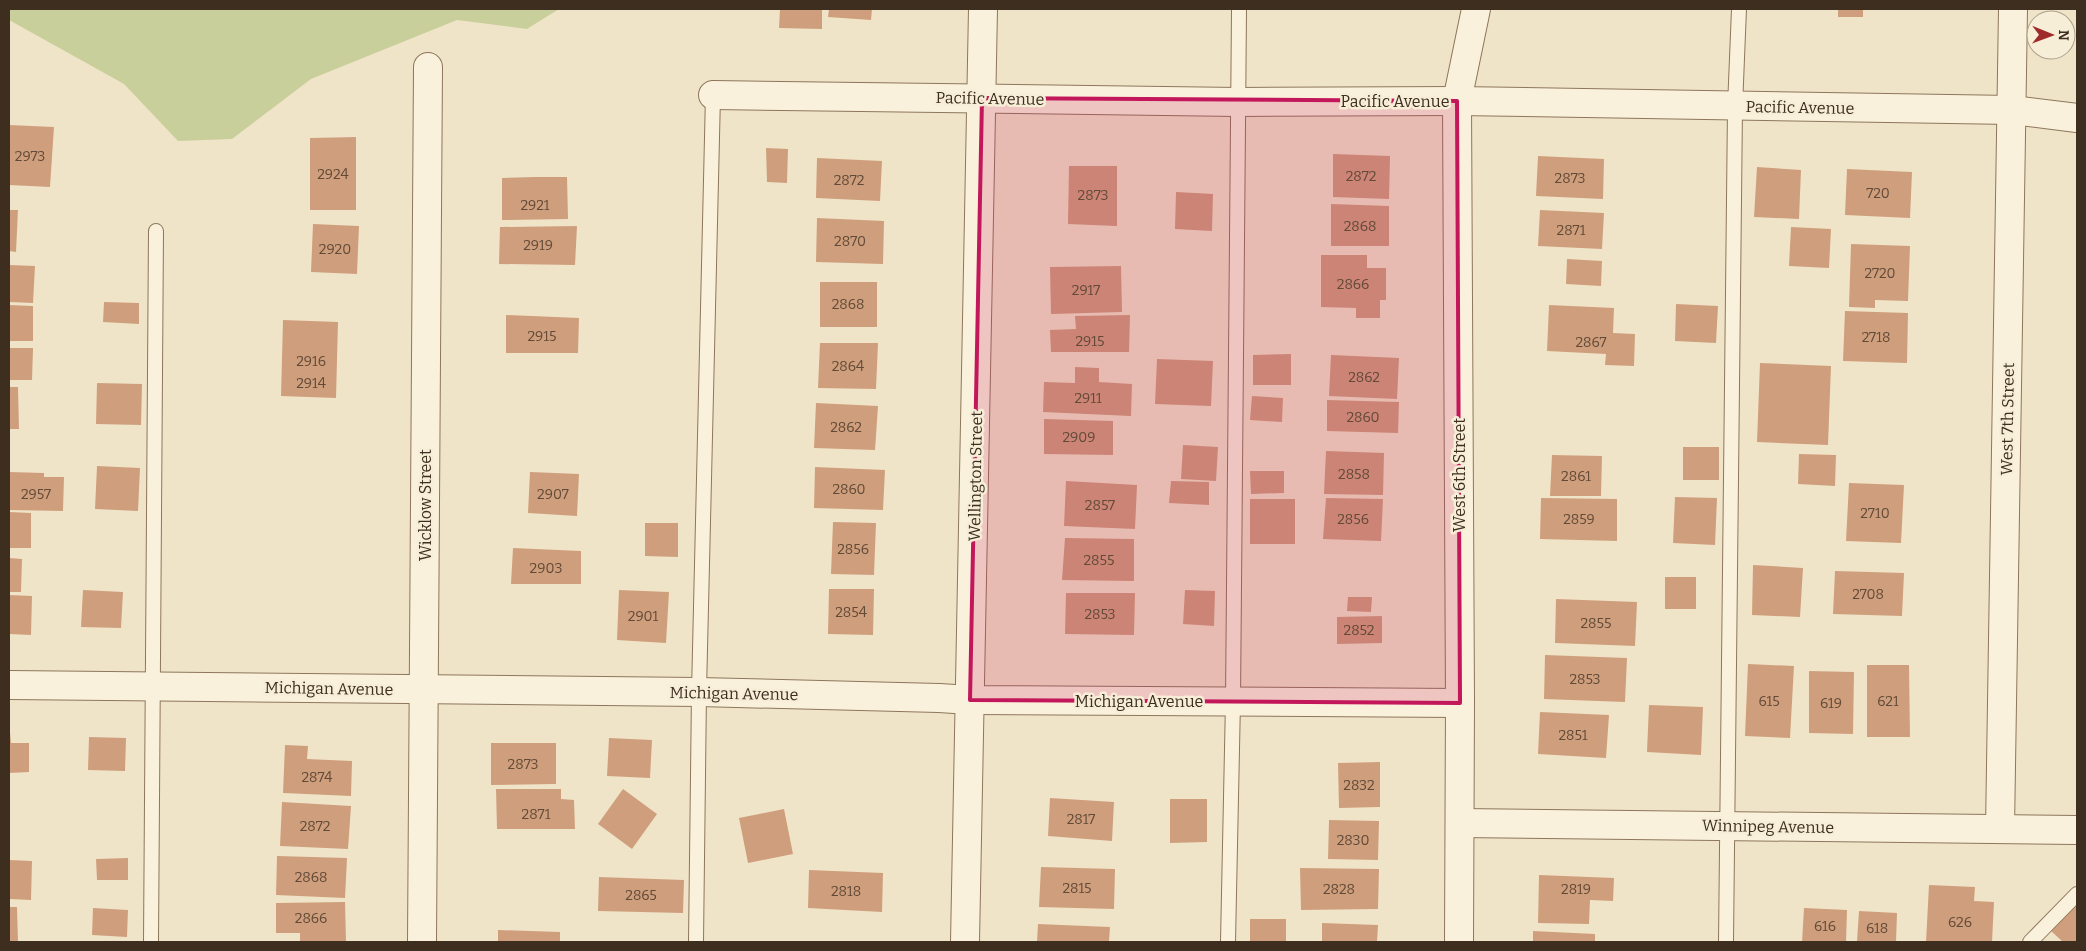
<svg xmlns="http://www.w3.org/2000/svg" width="2086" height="951" font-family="Bitter,serif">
  <rect width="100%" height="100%" fill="#f0e4c8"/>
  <polygon fill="#c9cf9b" points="9,9 559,9 527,29 457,20 311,79 232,139 178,141 124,84 9,20"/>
  <g fill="#cf9f7d">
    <polygon points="780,9 822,9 822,29 779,28"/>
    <polygon points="829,9 872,9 871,20 828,17"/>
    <rect x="1838" y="9" width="25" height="8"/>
    <polygon points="9,125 54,127 50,187 9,185"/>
    <polygon points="356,137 356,210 310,210 310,138"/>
    <polygon points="766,148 788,149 787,183 767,182"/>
    <polygon points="1333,154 1390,156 1389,199 1333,197"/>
    <polygon points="1538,156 1604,159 1603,199 1536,196"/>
    <polygon points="817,158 882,161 880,201 816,198"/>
    <polygon points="1069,166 1117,166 1117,226 1068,224"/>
    <polygon points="1757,167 1801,170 1799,219 1754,217"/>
    <polygon points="1847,169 1912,172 1910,218 1845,215"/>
    <polygon points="535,177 567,177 568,219 502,220 502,178"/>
    <polygon points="1176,192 1213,194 1212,231 1175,229"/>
    <polygon points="1331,204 1389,206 1389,246 1331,246"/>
    <polygon points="9,210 18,210 16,252 9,251"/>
    <polygon points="1540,210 1604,213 1602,249 1538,246"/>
    <polygon points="817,218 884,221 883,264 816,262"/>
    <polygon points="313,224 359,226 357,274 311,272"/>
    <polygon points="577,226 575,265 499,264 500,227"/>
    <polygon points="1791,227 1831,229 1829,268 1789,266"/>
    <polygon points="1851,244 1910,246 1908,301 1875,300 1875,308 1849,307"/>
    <polygon points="1321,255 1367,255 1367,268 1386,268 1386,300 1380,300 1380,318 1356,318 1356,308 1321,307"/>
    <polygon points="1567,259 1602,261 1601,286 1566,284"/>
    <polygon points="9,265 35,266 33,303 9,302"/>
    <polygon points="1121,266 1122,312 1051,314 1050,267"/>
    <rect x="820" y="282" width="57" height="45"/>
    <polygon points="104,302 139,303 139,324 103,322"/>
    <polygon points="1676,304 1718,306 1716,343 1675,341"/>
    <polygon points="9,305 33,306 33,341 9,341"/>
    <polygon points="1549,305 1614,308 1613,333 1635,334 1634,366 1605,365 1606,354 1547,351"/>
    <polygon points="1845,311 1908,313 1907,363 1843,361"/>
    <polygon points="506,315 579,318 578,353 506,353"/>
    <polygon points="1130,315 1129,352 1051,352 1050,330 1076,329 1075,316"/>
    <polygon points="283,320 338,322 336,398 281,396"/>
    <polygon points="820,343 878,343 876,389 818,388"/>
    <polygon points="9,348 33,348 32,380 9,380"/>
    <polygon points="1291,354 1291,385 1253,385 1253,355"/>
    <polygon points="1331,355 1399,358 1397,399 1329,396"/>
    <polygon points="1157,359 1213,361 1211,406 1155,404"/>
    <polygon points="1760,363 1831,366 1828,445 1757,442"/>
    <polygon points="1075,367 1099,368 1099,382 1132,384 1131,416 1043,412 1044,382 1075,383"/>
    <polygon points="97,383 142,384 141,425 96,424"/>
    <polygon points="9,387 18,387 19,429 9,429"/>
    <polygon points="1252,396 1283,398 1282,422 1250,420"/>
    <polygon points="1327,400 1399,402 1398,433 1327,431"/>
    <polygon points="816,403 878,406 875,450 814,448"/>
    <polygon points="1044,419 1113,421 1113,455 1044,454"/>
    <polygon points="1183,445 1218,447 1216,481 1181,479"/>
    <rect x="1683" y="447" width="36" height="33"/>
    <polygon points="1326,451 1384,453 1383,495 1324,494"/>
    <polygon points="1799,454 1836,455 1835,486 1798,484"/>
    <polygon points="1552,455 1602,456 1601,496 1550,496"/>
    <polygon points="97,466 140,468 138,511 95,509"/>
    <polygon points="815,467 885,470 883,510 814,508"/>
    <polygon points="1250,471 1284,471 1284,493 1251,494"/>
    <polygon points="9,472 44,473 44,477 64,477 63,511 9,510"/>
    <polygon points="530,472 579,474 577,516 528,513"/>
    <polygon points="1066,481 1137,485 1135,529 1064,526"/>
    <polygon points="1171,481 1209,482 1209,505 1169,503"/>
    <polygon points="1849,483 1904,485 1901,543 1846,541"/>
    <polygon points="1675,497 1717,498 1715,545 1673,543"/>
    <polygon points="1326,498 1383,499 1381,541 1323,539"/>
    <polygon points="1541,498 1617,499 1617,541 1540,539"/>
    <rect x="1250" y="499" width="45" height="45"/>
    <polygon points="9,512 31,513 31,548 9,548"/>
    <polygon points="833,522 876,523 874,575 831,574"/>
    <polygon points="645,523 678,523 678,557 645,556"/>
    <polygon points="1065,538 1134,539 1134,581 1062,580"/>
    <polygon points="513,548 581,551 581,584 511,584"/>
    <polygon points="9,558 22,559 21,592 9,592"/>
    <polygon points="1753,565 1803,568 1800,617 1752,615"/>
    <polygon points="1835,571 1904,573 1902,616 1833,614"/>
    <rect x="1665" y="577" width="31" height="32"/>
    <polygon points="829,589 874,589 873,635 828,634"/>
    <polygon points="83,590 123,592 121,628 81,627"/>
    <polygon points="619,590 669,592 666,643 617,640"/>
    <polygon points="1185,590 1215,591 1214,626 1183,624"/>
    <polygon points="1066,593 1135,593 1134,635 1065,634"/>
    <polygon points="9,595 32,596 31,635 9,634"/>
    <polygon points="1348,597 1372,597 1371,612 1347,611"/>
    <polygon points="1556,599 1637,602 1635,646 1555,643"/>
    <polygon points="1382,616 1382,643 1337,644 1337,617"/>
    <polygon points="1545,655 1627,658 1625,702 1544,699"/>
    <polygon points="1748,664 1794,666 1790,738 1745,736"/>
    <polygon points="1867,665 1909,665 1910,737 1867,737"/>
    <polygon points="1809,671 1854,672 1853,734 1809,733"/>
    <polygon points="1649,705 1703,707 1701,755 1647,752"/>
    <polygon points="1540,712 1609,715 1606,758 1538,754"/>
    <polygon points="9,732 10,732 11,743 29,743 29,772 9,773"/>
    <polygon points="89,737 126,738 125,771 88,770"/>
    <polygon points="609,738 652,740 650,778 607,776"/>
    <polygon points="491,743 556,743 556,784 491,785"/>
    <polygon points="285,745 308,746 307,759 352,761 351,796 283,793"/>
    <polygon points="1380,762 1380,807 1339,808 1338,763"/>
    <polygon points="496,789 561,789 561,799 574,800 575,829 497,829"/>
    <polygon points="623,789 657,814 632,849 598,824"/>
    <polygon points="1050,798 1114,802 1112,841 1048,836"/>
    <polygon points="1170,799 1207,799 1207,842 1170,843"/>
    <polygon points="282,802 351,806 348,849 280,846"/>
    <polygon points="784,809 793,854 748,863 739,818"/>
    <polygon points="1329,820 1379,821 1378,860 1328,859"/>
    <polygon points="277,856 347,858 345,898 276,895"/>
    <polygon points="128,858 128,880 97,880 96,859"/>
    <polygon points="9,860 32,861 31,900 9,899"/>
    <polygon points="1041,867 1115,869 1114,909 1039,907"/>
    <polygon points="1300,868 1379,869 1378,909 1301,910"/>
    <polygon points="809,870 883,873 882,912 808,908"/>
    <polygon points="1539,875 1614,878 1613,901 1590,900 1589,924 1538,923"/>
    <polygon points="599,877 684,880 683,913 598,911"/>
    <polygon points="1929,885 1975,887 1974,901 1994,902 1992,942 1926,942"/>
    <polygon points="345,902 346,942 300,942 300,933 276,933 276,903"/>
    <polygon points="2077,902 2077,942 2063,942 2051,931"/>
    <polygon points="9,907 17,907 18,942 9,942"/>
    <polygon points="93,908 128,910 127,937 92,935"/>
    <polygon points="1804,908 1847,910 1846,942 1802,942"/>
    <polygon points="1859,911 1897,913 1896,942 1857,942"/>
    <rect x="1250" y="919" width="36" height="23"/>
    <polygon points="1322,923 1378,925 1377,942 1322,942"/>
    <polygon points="1038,924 1110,927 1109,941 1113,942 1037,942"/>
    <polygon points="498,930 560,932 560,942 498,942"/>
    <polygon points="1533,931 1595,934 1595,942 1533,942"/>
  </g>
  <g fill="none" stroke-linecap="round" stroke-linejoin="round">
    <g stroke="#8d765c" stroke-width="16">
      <g id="lane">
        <polyline points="151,942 156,231"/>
        <polyline points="696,942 699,692 713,95"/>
        <polyline points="1228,942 1233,701 1239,9"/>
        <polyline points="1726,942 1735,107 1739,9"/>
        <polyline points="2030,942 2077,894"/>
      </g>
    </g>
    <g stroke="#8d765c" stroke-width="30">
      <g id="street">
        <polyline points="713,95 1238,102 1457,101 2012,110 2077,118"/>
        <polyline points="9,685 699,692 939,698 970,700 1460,703"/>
        <polyline points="1460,823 2077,830"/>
        <polyline points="2000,829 2013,9"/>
        <polyline points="422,942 428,67"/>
        <polyline points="965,942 983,9"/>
        <polyline points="1459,942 1460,703 1457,101 1476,9"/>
      </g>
    </g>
    <use href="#lane" stroke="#faf1dc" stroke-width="14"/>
    <use href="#street" stroke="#faf1dc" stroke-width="28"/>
  </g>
  <path fill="#c2185b" fill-opacity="0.2" stroke="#c2185b" stroke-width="4" stroke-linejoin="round" d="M982 98 1457 101 1460 703 970 700Z"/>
  <g text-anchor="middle" stroke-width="5" stroke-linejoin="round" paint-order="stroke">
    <g font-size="14" fill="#624a37">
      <text x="30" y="161">2973</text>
      <text x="333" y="179">2924</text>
      <text x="1361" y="181">2872</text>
      <text x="1570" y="183">2873</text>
      <text x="849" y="185">2872</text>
      <text x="1878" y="198">720</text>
      <text x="1093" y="200">2873</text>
      <text x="535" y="210">2921</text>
      <text x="1360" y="231">2868</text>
      <text x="1571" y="235">2871</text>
      <text x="850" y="246">2870</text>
      <text x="538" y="250">2919</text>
      <text x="335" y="254">2920</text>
      <text x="1880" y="278">2720</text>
      <text x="1353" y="289">2866</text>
      <text x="1086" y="295">2917</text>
      <text x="848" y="309">2868</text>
      <text x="542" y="341">2915</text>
      <text x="1876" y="342">2718</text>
      <text x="1090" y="346">2915</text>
      <text x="1591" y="347">2867</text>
      <text x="311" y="366">2916</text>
      <text x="848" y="371">2864</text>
      <text x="1364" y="382">2862</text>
      <text x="311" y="388">2914</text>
      <text x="1088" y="403">2911</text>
      <text x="1363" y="422">2860</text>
      <text x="846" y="432">2862</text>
      <text x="1079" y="442">2909</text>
      <text x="1354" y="479">2858</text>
      <text x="1576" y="481">2861</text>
      <text x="849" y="494">2860</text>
      <text x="36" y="499">2957</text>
      <text x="553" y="499">2907</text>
      <text x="1100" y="510">2857</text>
      <text x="1875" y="518">2710</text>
      <text x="1353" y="524">2856</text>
      <text x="1579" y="524">2859</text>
      <text x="853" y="554">2856</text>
      <text x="1099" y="565">2855</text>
      <text x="546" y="573">2903</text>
      <text x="1868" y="599">2708</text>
      <text x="851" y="617">2854</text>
      <text x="1100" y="619">2853</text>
      <text x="643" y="621">2901</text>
      <text x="1596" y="628">2855</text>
      <text x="1359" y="635">2852</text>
      <text x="1585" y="684">2853</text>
      <text x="1769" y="706">615</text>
      <text x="1888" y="706">621</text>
      <text x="1831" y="708">619</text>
      <text x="1573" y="740">2851</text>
      <text x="523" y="769">2873</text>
      <text x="317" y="782">2874</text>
      <text x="1359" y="790">2832</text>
      <text x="536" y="819">2871</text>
      <text x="1081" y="824">2817</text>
      <text x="315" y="831">2872</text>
      <text x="1353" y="845">2830</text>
      <text x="311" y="882">2868</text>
      <text x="1077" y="893">2815</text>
      <text x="1339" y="894">2828</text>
      <text x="1576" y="894">2819</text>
      <text x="846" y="896">2818</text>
      <text x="641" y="900">2865</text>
      <text x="311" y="923">2866</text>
      <text x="1960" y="927">626</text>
      <text x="1825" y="931">616</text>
      <text x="1877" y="933">618</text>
    </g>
    <g font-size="16" fill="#3d2e20" stroke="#f7eed8">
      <text transform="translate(990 98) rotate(1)" y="6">Pacific Avenue</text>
      <text x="1395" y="107">Pacific Avenue</text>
      <text transform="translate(1800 107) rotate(1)" y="6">Pacific Avenue</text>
      <text transform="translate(2007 419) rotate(-89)" y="6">West 7th Street</text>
      <text transform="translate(1459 475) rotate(-90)" y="6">West 6th Street</text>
      <text transform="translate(975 476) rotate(-89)" y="6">Wellington Street</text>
      <text transform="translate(425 505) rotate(-90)" y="6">Wicklow Street</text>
      <text transform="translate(329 688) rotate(1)" y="6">Michigan Avenue</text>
      <text transform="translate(734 693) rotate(1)" y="6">Michigan Avenue</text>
      <text x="1139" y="707">Michigan Avenue</text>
      <text transform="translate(1768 826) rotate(1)" y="6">Winnipeg Avenue</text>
    </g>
  </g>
  <rect width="2086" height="951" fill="none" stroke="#3d2e20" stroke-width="20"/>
  <g transform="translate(2051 35) rotate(91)"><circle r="24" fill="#f7eed8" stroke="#ada18e"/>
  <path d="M0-4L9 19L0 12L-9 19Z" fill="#9e2a2b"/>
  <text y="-8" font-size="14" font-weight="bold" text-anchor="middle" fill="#3d2e20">N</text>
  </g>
</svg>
